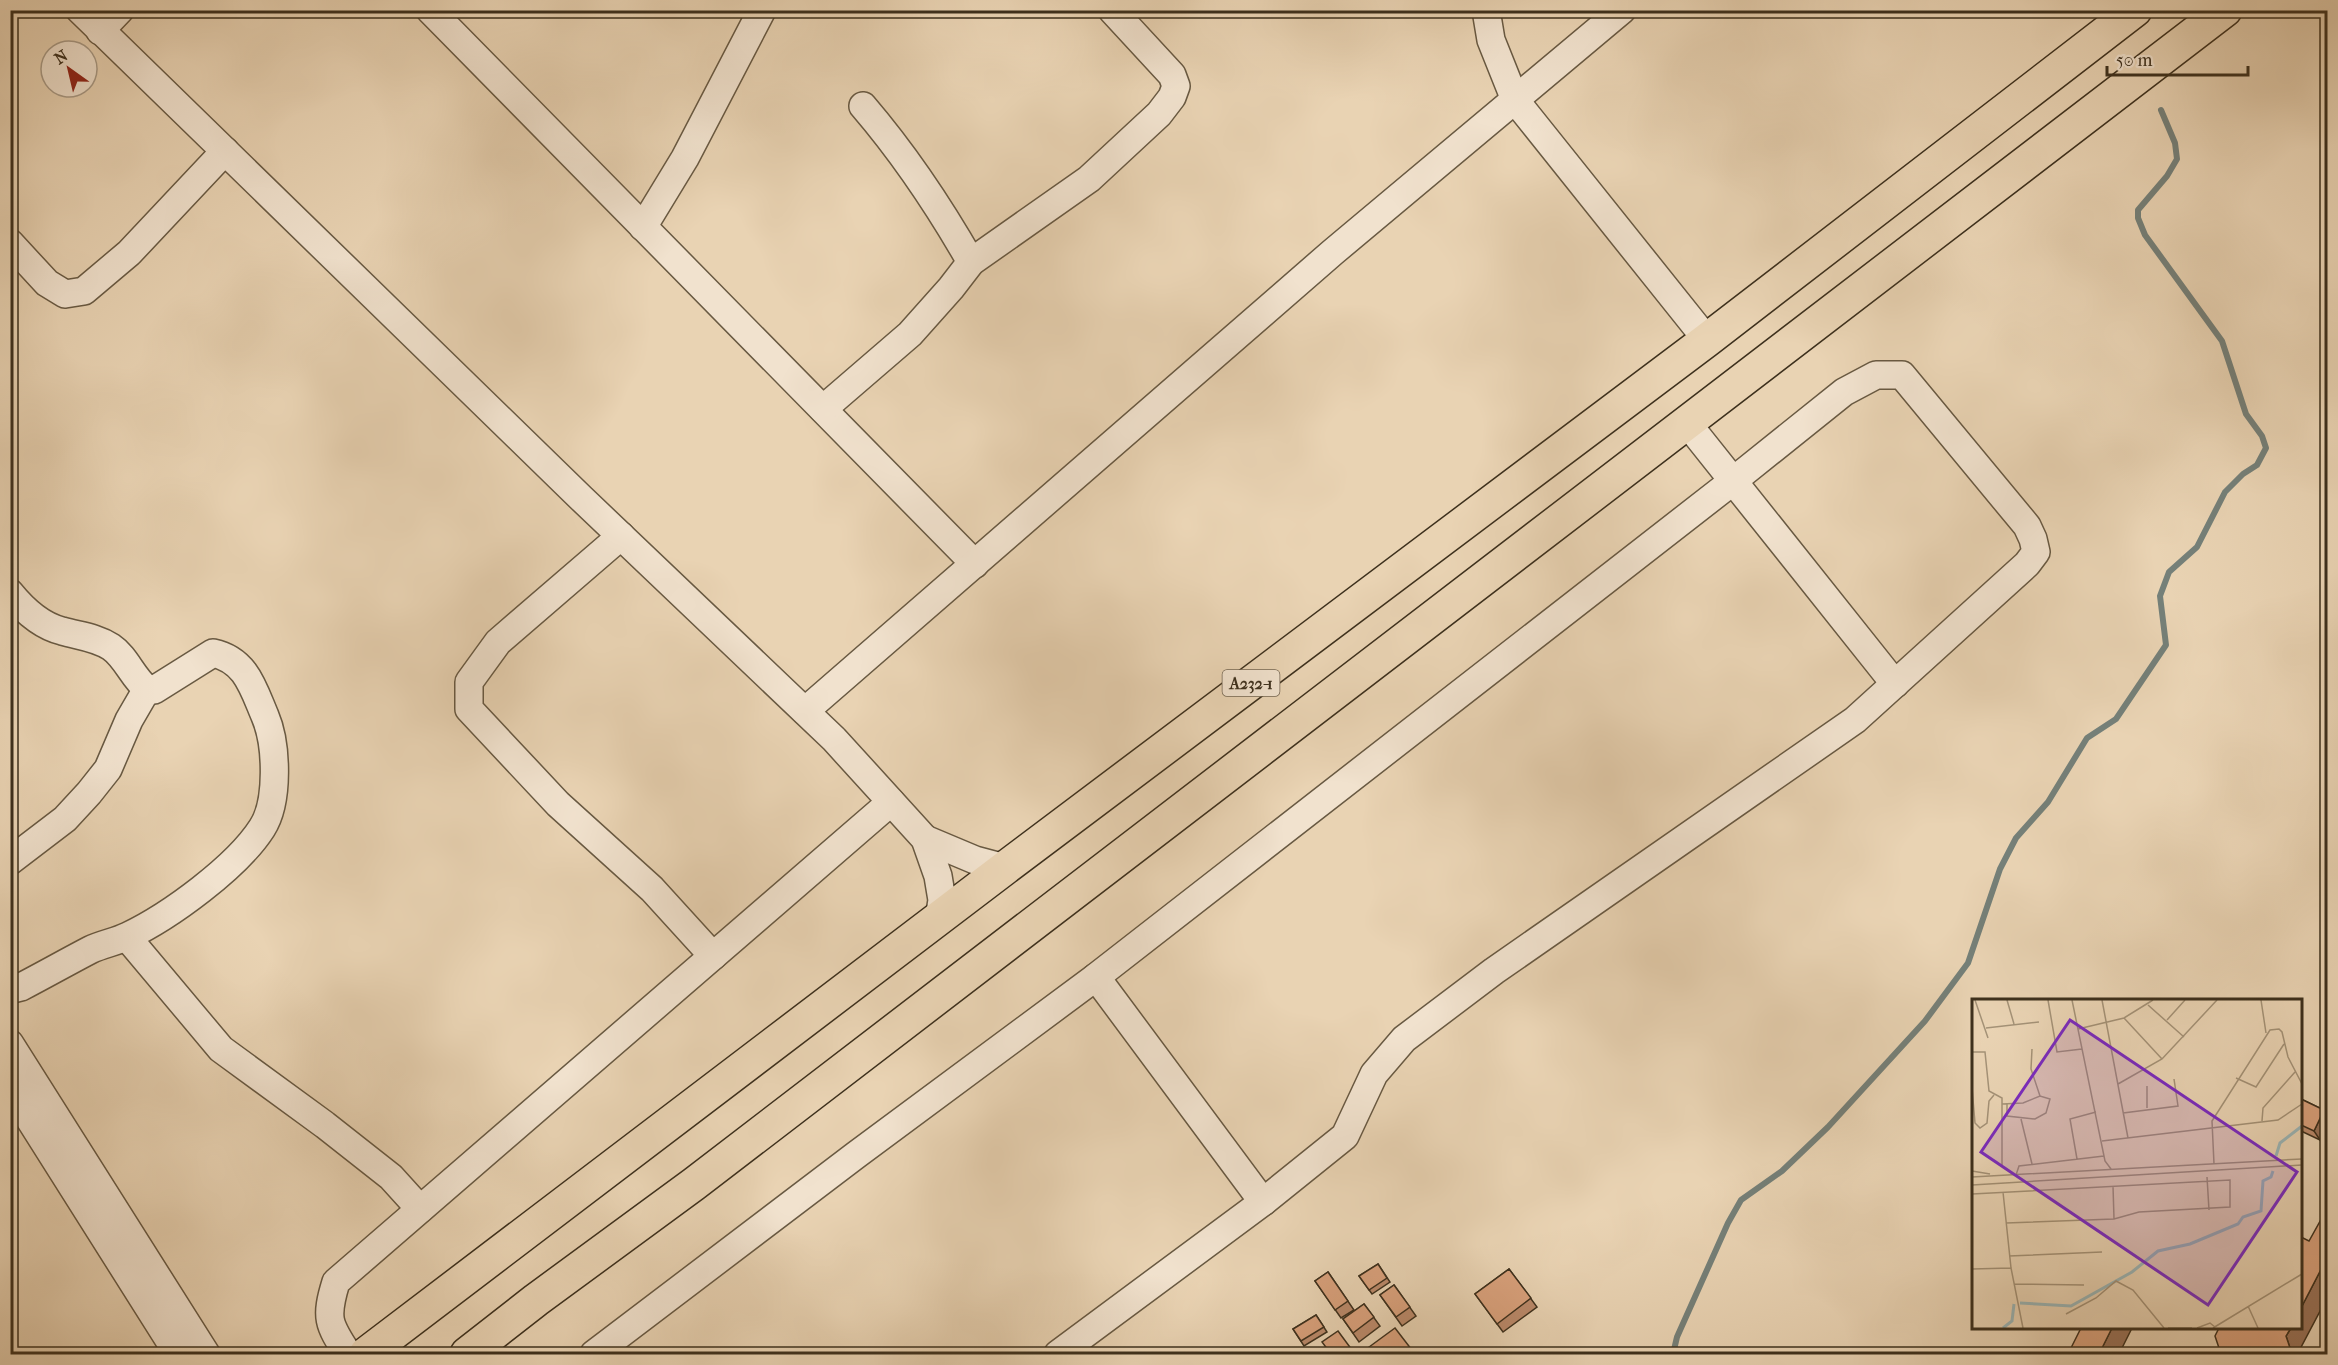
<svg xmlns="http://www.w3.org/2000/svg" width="2338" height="1365" font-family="'IM FELL French Canon',serif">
  <rect width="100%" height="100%" fill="#e9d3b3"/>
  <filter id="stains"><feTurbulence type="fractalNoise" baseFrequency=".00333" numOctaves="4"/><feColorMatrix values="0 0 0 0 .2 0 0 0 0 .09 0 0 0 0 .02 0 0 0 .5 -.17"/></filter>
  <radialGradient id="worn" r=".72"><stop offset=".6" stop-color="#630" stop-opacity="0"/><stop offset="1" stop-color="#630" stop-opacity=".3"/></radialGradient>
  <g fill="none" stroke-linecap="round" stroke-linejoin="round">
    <polyline stroke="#758079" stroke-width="6" points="1673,1354 1677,1337 1728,1223 1741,1200 1782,1171 1828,1127 1925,1021 1968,963 2000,869 2016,838 2048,802 2087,738 2116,719 2166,645 2160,596 2169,572 2197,547 2225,492 2243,474 2257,465 2266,448 2262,436 2246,414 2222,341 2145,235 2138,218 2138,210 2167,176 2177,159 2175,143 2161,110"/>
    <g stroke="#685942" stroke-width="30">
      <g id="minor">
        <polyline points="80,10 581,498 834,739 925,839 938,876 942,900 939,919"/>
        <polyline points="430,10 975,564"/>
        <polyline points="1486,10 1491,40 1515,100 1707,340"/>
        <polyline points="100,31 120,10"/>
        <path d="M863 106C905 155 939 206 971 262"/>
        <polyline points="643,227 685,158 762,10"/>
        <polyline points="10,243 47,283 65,294 84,291 129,253 225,151"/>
        <polyline points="823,409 910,334 951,288 971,262 1089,179 1159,114 1172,97 1176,86 1172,75 1112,10"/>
        <polyline points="1687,423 1895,684"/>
        <polyline points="621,536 498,642 469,682 469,709 558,804 652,889 713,956"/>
        <path d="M10 593C23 609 42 626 62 631 79 636 96 637 111 647 126 657 133 678 147 689L154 690 213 653C246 660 253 688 265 716 277 744 279 802 262 828 237 867 170 916 128 936 116 942 102 944 90 950 67 962 44 975 21 987L13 989 10 987"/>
        <polyline points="805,711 1333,252 1622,10"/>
        <polyline points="925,839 975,860 1005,868"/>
        <polyline points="10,861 65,819 89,793 108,769 129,720 147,689"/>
        <polyline points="127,937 221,1049 325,1125 391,1177 420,1209"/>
        <polyline points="1096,977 1263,1202"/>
        <polyline points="10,1044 206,1354"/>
        <polyline points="10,1088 178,1354"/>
        <path d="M348 1354C328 1324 325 1318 336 1282L891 802"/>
        <polyline points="594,1354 856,1155 1096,977 1733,481 1844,392 1876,375 1902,375 2027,526 2033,539 2036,552 2027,564 1855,720 1494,971 1404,1039 1374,1074 1345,1136 1263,1202 1058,1354"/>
      </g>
    </g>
    <g stroke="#3d301d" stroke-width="36">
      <g id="highway">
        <polyline points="366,1354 1005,868 1707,340 2135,10"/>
        <polyline points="467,1354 536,1300 694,1184 2225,10"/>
      </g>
    </g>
    <use href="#minor" stroke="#f1e2ce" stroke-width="27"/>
    <use href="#highway" stroke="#e9d3b3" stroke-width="33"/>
  </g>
  <g fill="#bb8a6b" stroke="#3d301d" stroke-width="1.5">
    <polygon points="2301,1099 2324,1110 2328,1116 2328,1124 2320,1140 2301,1131"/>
    <polygon points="1378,1264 1390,1282 1372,1294 1359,1276"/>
    <polygon points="1509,1269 1537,1307 1503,1332 1475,1294"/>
    <polygon points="1328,1272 1354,1310 1341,1318 1315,1281"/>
    <polygon points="1394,1285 1416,1316 1402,1326 1380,1295"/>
    <polygon points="1364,1304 1380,1326 1359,1342 1343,1319"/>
    <polygon points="1316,1315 1327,1332 1304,1346 1293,1329"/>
  </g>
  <g fill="#987157" stroke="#3d301d" stroke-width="1.5">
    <polygon points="2324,1110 2328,1116 2328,1124 2320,1140 2314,1131"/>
    <polygon points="2328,1256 2328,1296 2298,1353 2298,1354 2292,1354 2286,1336 2291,1328 2301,1328 2301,1308"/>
    <polygon points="2112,1328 2132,1328 2119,1354 2099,1354"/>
  </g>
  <g fill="#d9a17c" stroke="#3d301d" stroke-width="1.5">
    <polygon points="2301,1099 2324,1110 2314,1131 2301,1125"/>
    <polygon points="2323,1216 2328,1218 2328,1256 2301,1308 2301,1237 2309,1241"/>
    <polygon points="1378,1264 1387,1278 1369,1290 1359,1276"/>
    <polygon points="1509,1269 1531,1298 1497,1324 1475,1294"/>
    <polygon points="1328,1272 1348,1301 1335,1310 1315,1281"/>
    <polygon points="1394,1285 1410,1307 1396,1317 1380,1295"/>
    <polygon points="1364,1304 1374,1317 1353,1333 1343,1319"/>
    <polygon points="1316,1315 1324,1327 1301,1341 1293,1329"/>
    <polygon points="1395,1328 1415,1354 1369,1354 1365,1350"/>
    <polygon points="2081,1328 2112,1328 2099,1354 2068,1354"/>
    <polygon points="2219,1328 2291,1328 2286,1336 2292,1354 2221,1354 2215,1336"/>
    <polygon points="1338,1331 1355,1354 1331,1354 1322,1342"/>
  </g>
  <g text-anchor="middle" stroke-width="4.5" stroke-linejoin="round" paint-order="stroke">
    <rect fill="#f1e2ce" stroke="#736552" stroke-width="1.5" x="1222.5" y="670" width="57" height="26" rx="4.5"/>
    <g font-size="16" font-weight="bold" fill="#3d301d">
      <text x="1251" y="689">A232-1</text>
    </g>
  </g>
  <g transform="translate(1972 999)">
    <rect width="330" height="330" fill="#e9d3b3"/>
    <path fill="none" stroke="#9bb6b7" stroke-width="3" d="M304 157 308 144 330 127M48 304 99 307 160 273 186 252 218 245 266 225 271 218 289 212 291 182 299 178 301 172M31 329 40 322 42 305"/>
    <path fill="none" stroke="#a49277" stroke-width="1.5" d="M3 1 16 39M35 1 42 25M76 1 85 53 110 50M100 1 133 162 139 170M130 1 156 139M289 1 294 34M176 6 212 38M152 19 190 60M195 21 213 1M14 29 67 23M106 30 152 19 181 1M60 50 59 70 68 97M0 53H13L17 92 30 99V168M264 79 284 88 312 45M146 85 190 60 245 1M175 87V109M0 89 3 124 8 129 15 124 17 102 22 96M30 105 51 104 68 97 78 100 74 114 63 120 35 117V105M151 114 206 107 202 80M49 120 60 165M290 122 291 109 323 73M130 142 306 121 330 105M105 160 98 120 124 113M242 165 240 122 298 31 307 30 310 33 316 58 330 85M0 172 18 175M44 176 47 167 132 157M0 178 330 160M235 178 237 211M0 186 330 166M141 187 142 220M31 193 39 269 51 329M0 195 258 181V208L167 213 142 220 34 224M37 257 130 253M0 270 39 269M42 285 112 286M276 307 286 329M94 315 124 299 144 282 161 291 192 329M196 329H220M225 329 238 324 243 328M241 329 330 275"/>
    <path fill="#7b2cbf" fill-opacity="0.15" stroke="#7b2cbf" stroke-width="3" d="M98 21 325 173 236 306 9 153Z"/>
    <rect width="330" height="330" fill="none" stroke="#3d301d" stroke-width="3"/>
  </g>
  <rect width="2338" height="1365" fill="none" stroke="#e9d3b3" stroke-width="36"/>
  <rect x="12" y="12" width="2314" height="1341" fill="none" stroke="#3d301d" stroke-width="3"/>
  <rect x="18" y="18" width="2302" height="1329" fill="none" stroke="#3d301d" stroke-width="1.5"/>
  <g transform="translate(69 69) rotate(326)"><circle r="28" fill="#f1e2ce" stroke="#a99b87" stroke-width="1.5"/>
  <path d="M0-4.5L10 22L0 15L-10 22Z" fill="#8f2418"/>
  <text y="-9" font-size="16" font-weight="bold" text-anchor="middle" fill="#3d301d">N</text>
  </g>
  <path d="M2107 66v9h141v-9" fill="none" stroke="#3d301d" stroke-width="3"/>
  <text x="2116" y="66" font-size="18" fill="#3d301d" stroke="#f1e2ce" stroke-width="4.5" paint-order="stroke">50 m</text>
  <rect width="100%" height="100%" filter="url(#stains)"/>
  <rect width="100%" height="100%" fill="url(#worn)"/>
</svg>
